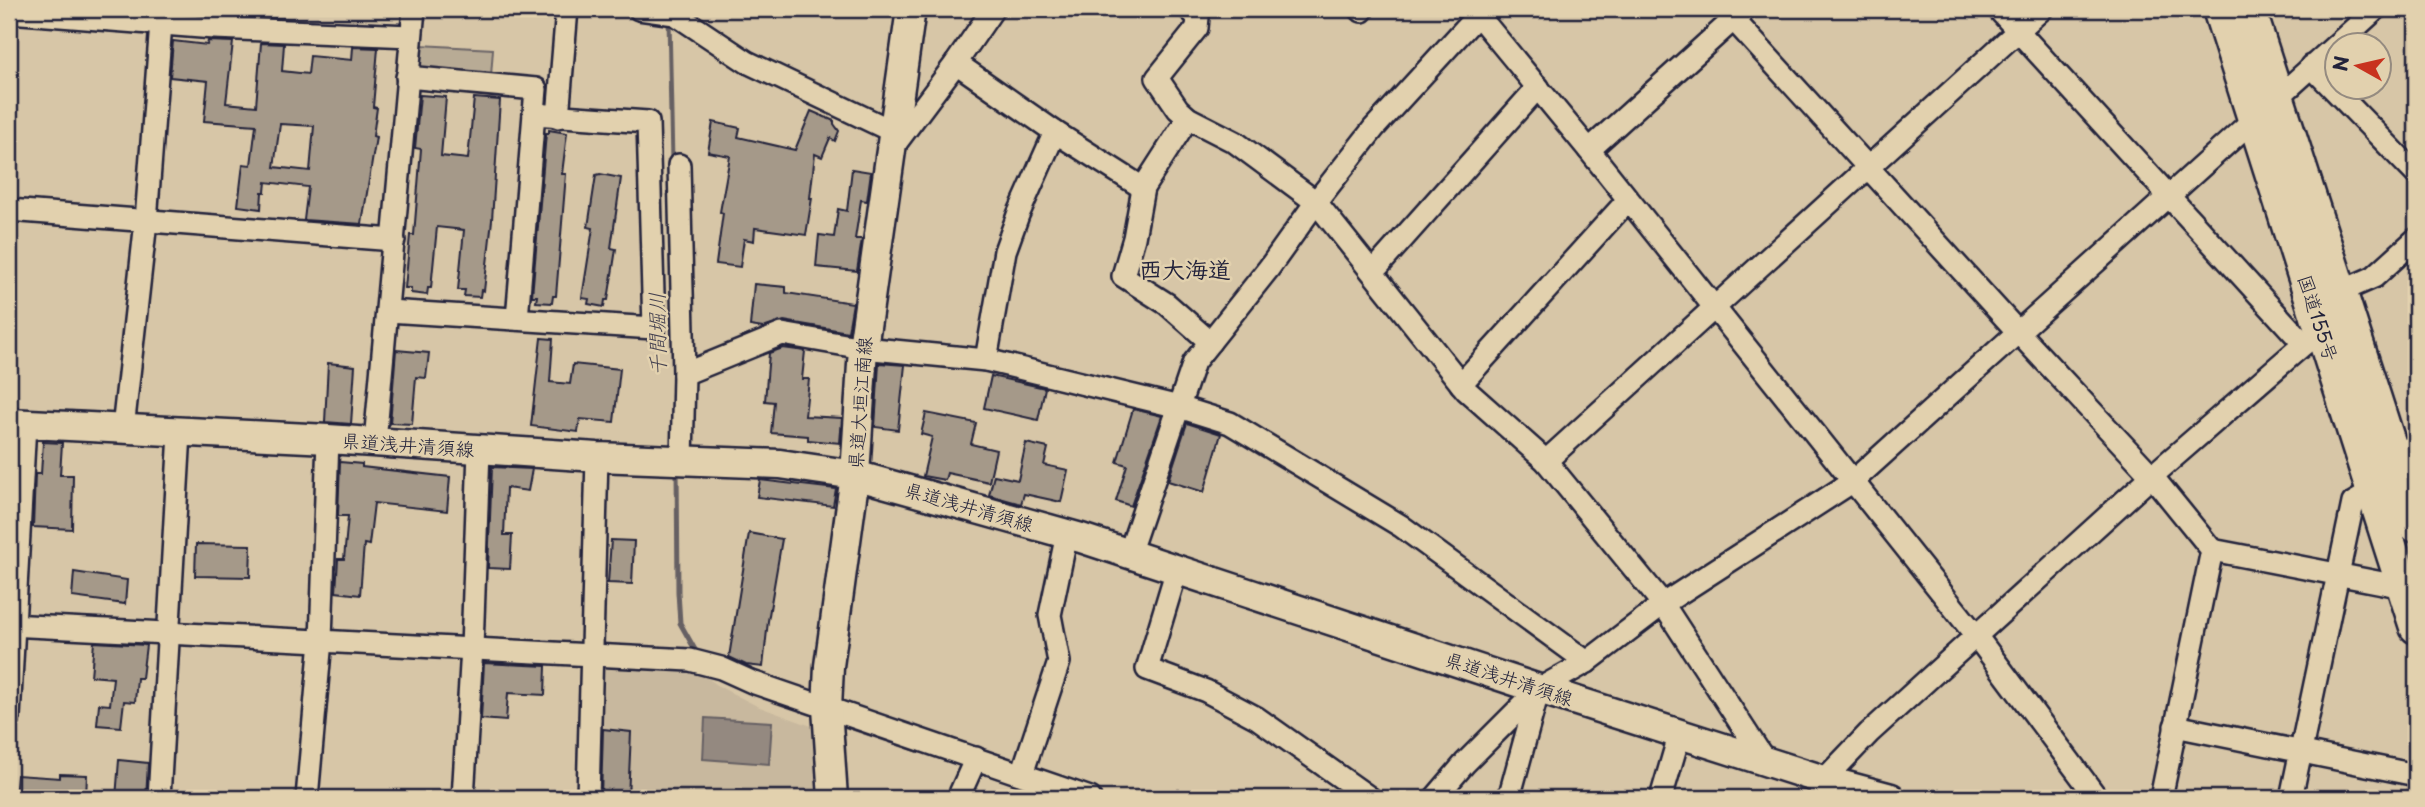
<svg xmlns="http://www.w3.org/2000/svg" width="2425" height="807" font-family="'Playpen Sans','Klee One',sans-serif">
  <rect width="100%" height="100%" fill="#d7c6a7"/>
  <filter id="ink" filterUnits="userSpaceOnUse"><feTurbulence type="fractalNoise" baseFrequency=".0143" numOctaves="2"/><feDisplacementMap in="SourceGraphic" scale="14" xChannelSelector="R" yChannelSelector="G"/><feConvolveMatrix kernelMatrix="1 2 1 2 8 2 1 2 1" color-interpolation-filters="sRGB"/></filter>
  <g filter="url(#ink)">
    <polygon fill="#c8b89e" points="596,661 688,664 720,687 757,706 822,730 823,798 592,798"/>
    <polygon fill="#b8ab95" stroke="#6d6668" stroke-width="2" points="420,45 493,49 491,76 418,71"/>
    <polygon fill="#948980" stroke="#666064" stroke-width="2" points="705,718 772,722 769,764 703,759"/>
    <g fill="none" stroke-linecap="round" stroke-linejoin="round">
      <g stroke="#666064" stroke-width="5">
        <polyline points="669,19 672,163"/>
        <polyline points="677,467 678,592 680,623 698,655"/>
        <polyline points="843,725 920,751"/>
      </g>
    </g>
    <g fill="#a59989" stroke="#22223b" stroke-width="2" fill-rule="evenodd">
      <path d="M173 41 207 45 208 41 233 42 226 103 256 106 261 43 284 44 282 71 308 74 310 56 352 60 353 47 378 48 373 107 377 108 373 136 376 137 362 224 304 220 308 187 266 182 265 192H262L261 209 238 206 243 164 251 165 256 125 204 121 208 81 170 77ZM280 124 314 126 310 171 274 167Z"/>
      <polygon points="420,95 446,97 441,156 468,159 474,98 500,100 492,220 484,291 481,290 480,297 464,296 465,290 458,290 464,230 437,227 431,288 428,288 427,295 411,293 411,288 405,288 410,235 414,235 421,149 415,148"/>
      <polygon points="811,111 834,121 834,124 839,131 835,141 830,138 822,157 815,154 810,198 812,198 806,235 755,228 754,241 744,239 740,267 716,264 723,213 720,212 730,156 708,152 713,122 740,128 738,137 795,150"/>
      <polygon points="549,130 567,133 562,174 566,174 556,296 553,296 552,303 536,302 537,296 532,296 546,133 549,133"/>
      <polygon points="852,169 871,172 867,201 861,200 855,239 862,239 857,271 816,267 819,235 834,237 838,209 847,211"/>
      <polygon points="600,174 621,178 611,248 616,249 608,300 605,300 604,307 588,304 589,299 582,298 593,228 588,227 596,175"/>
      <polygon points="754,284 786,287 786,293 853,303 848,332 784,321 763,328 750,326"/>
      <polygon points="541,338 553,339 550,382 570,384 573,364 620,369 614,422 580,419 578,432 531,426"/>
      <polygon points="783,348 805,351 802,379 809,379 805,416 842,418 840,443 808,440 808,436 771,433 774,402 765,401 769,353"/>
      <polygon points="396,350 429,353 426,378 416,377 412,424 390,423"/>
      <polygon points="328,363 355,366 351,424 325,422"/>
      <polygon points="879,363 905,365 898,430 875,427"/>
      <polygon points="991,376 1045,388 1038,420 984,408"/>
      <polygon points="1133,409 1162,416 1131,506 1116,501 1127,465 1117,462"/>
      <polygon points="926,413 976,423 971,444 996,450 989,482 947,473 945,480 923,476 932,437 921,434"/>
      <polygon points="1187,423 1221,434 1204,492 1168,481"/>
      <polygon points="43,442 62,443 60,475 73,475 72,529 33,527 35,474 41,474"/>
      <polygon points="1026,443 1048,448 1044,465 1068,470 1061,502 1024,494 1021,504 989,495 994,475 1018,480"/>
      <polygon points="340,462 362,464 362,467 450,477 447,511 374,503 369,545 364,544 360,595 336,592 338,559 344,559 348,516 338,516"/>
      <polygon points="492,467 532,469 528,491 506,488 504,535 512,535 510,569 488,568"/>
      <polygon points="760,480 836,489 833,506 757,497"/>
      <polygon points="749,533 782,539 768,621 763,667 746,665 729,657"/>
      <polygon points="611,540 634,541 632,584 608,583"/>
      <polygon points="196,544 251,545 250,577 195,576"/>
      <polygon points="74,572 127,580 125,604 72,597"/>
      <polygon points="94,642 146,645 142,678 137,678 135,702 124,701 121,727 97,725 99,704 110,705 113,678 91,676"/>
      <polygon points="484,663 546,666 545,695 508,693 506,721 481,719"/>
      <polygon points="603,729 631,732 628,798 601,798"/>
      <polygon points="119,760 148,763 146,798 116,798"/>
      <polygon points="60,774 87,775 86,798 15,798 17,775 60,778"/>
    </g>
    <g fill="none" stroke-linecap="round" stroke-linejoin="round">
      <g stroke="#22223b" stroke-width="26">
        <g id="minor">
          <polyline points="639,9 675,14 747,62 894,132"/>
          <polyline points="1189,9 1198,17 1197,28 1157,78 1178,109 1188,118 1235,142 1316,202 1466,390 1546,461 1663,604 1765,761"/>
          <polyline points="1360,9 1362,11"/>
          <polyline points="1473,9 1589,150 1977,637 2097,798"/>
          <polyline points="1724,9 2017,331 2152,476 2212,550"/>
          <polyline points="1998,9 2304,344"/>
          <polyline points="9,12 214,28 411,36"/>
          <polyline points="956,63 1055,132 1143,188"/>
          <polyline points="2311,66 2416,174"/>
          <polyline points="407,77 536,89 517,319"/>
          <polyline points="558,117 567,9"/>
          <polyline points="1188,118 1143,188 1134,238 1123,276 1167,304 1210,342"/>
          <polyline points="893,147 956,63 993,9"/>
          <polyline points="1589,150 1745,9"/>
          <polyline points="679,165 684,374 682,460"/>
          <polyline points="9,210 394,240"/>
          <polyline points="1373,272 1538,87"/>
          <polyline points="2342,291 2374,277 2416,239"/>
          <polyline points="388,311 654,328 648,122 534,114"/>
          <polyline points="986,360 1005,251 1018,215 1055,132"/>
          <polyline points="684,374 782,334 863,348 986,360 1179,407 1230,423 1401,526 1587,662"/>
          <polyline points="1461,384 1628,200"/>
          <polyline points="123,429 146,221 161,23"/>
          <polyline points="375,442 414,9"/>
          <polyline points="2393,451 2416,448"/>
          <polyline points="1546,461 2042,9"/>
          <polyline points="1129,554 1194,362 1269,268 1316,202 1374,128 1483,9"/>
          <polyline points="1177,569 1147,669 1206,691 1257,718 1370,798"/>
          <polyline points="9,625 690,660 721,668 752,682 1090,798"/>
          <polyline points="9,717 25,424"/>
          <polyline points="2175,726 2416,775"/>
          <polyline points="1022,774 1059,662 1050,615 1067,534"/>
          <polyline points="159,798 180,433"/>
          <polyline points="307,798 321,640 328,439"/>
          <polyline points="463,798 472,648 479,450"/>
          <polyline points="588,798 597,457"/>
          <polyline points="958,798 976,758"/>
          <polyline points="1435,798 1465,763 1539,689 1587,662 1663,604 1852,482 2376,9"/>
          <polyline points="1509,798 1538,692"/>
          <polyline points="1661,798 1680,733"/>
          <polyline points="1819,798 1824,780 1869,733 2152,476 2304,344 2322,331"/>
          <polyline points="2161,798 2212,550 2403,587"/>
          <polyline points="2291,798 2353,503 2373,491"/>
        </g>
      </g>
      <g stroke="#22223b" stroke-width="33">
        <g id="major">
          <polyline points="9,423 328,439 597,457 780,464 855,475 1081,538 1539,689 1824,780 1891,798"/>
          <polyline points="833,798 827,708 829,666 855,475 863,348 911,9"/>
        </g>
      </g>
      <g stroke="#22223b" stroke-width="37">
        <g id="highway">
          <polyline points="2219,9 2416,627"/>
          <polyline points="2249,9 2416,526"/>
        </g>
      </g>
      <use href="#minor" stroke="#e2d1ae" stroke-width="21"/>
      <use href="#major" stroke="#e2d1ae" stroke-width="28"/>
      <use href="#highway" stroke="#e2d1ae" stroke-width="32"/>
    </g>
  </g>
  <g text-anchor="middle" stroke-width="5" stroke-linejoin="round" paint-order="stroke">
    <g font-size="19" fill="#22223b" stroke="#e2d1ae">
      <text transform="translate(2318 318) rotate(72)" y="7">国道155号</text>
      <text transform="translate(860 403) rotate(-86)" y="7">県道大垣江南線</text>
      <text transform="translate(408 445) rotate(4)" y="7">県道浅井清須線</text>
      <text transform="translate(969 507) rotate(16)" y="7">県道浅井清須線</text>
      <text transform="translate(1509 679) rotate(18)" y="7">県道浅井清須線</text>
    </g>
    <g font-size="21" font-style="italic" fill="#444150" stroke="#e2d1ae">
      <text transform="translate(658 334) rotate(-91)" y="7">千間堀川</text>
    </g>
    <g font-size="23" font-weight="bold" fill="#22223b" stroke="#e2d1ae">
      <text x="1185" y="278">西大海道</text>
    </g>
  </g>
  <rect width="2425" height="807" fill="none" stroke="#e2d1ae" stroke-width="35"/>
  <rect x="18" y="18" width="2390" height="772" fill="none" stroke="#22223b" stroke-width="2.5" filter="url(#ink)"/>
  <g transform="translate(2358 66) rotate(278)"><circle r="33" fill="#e2d1ae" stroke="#958b80" stroke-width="2"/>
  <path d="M0-5L12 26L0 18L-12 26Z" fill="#c8321e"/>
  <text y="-10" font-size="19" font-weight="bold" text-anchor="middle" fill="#22223b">N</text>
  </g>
</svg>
